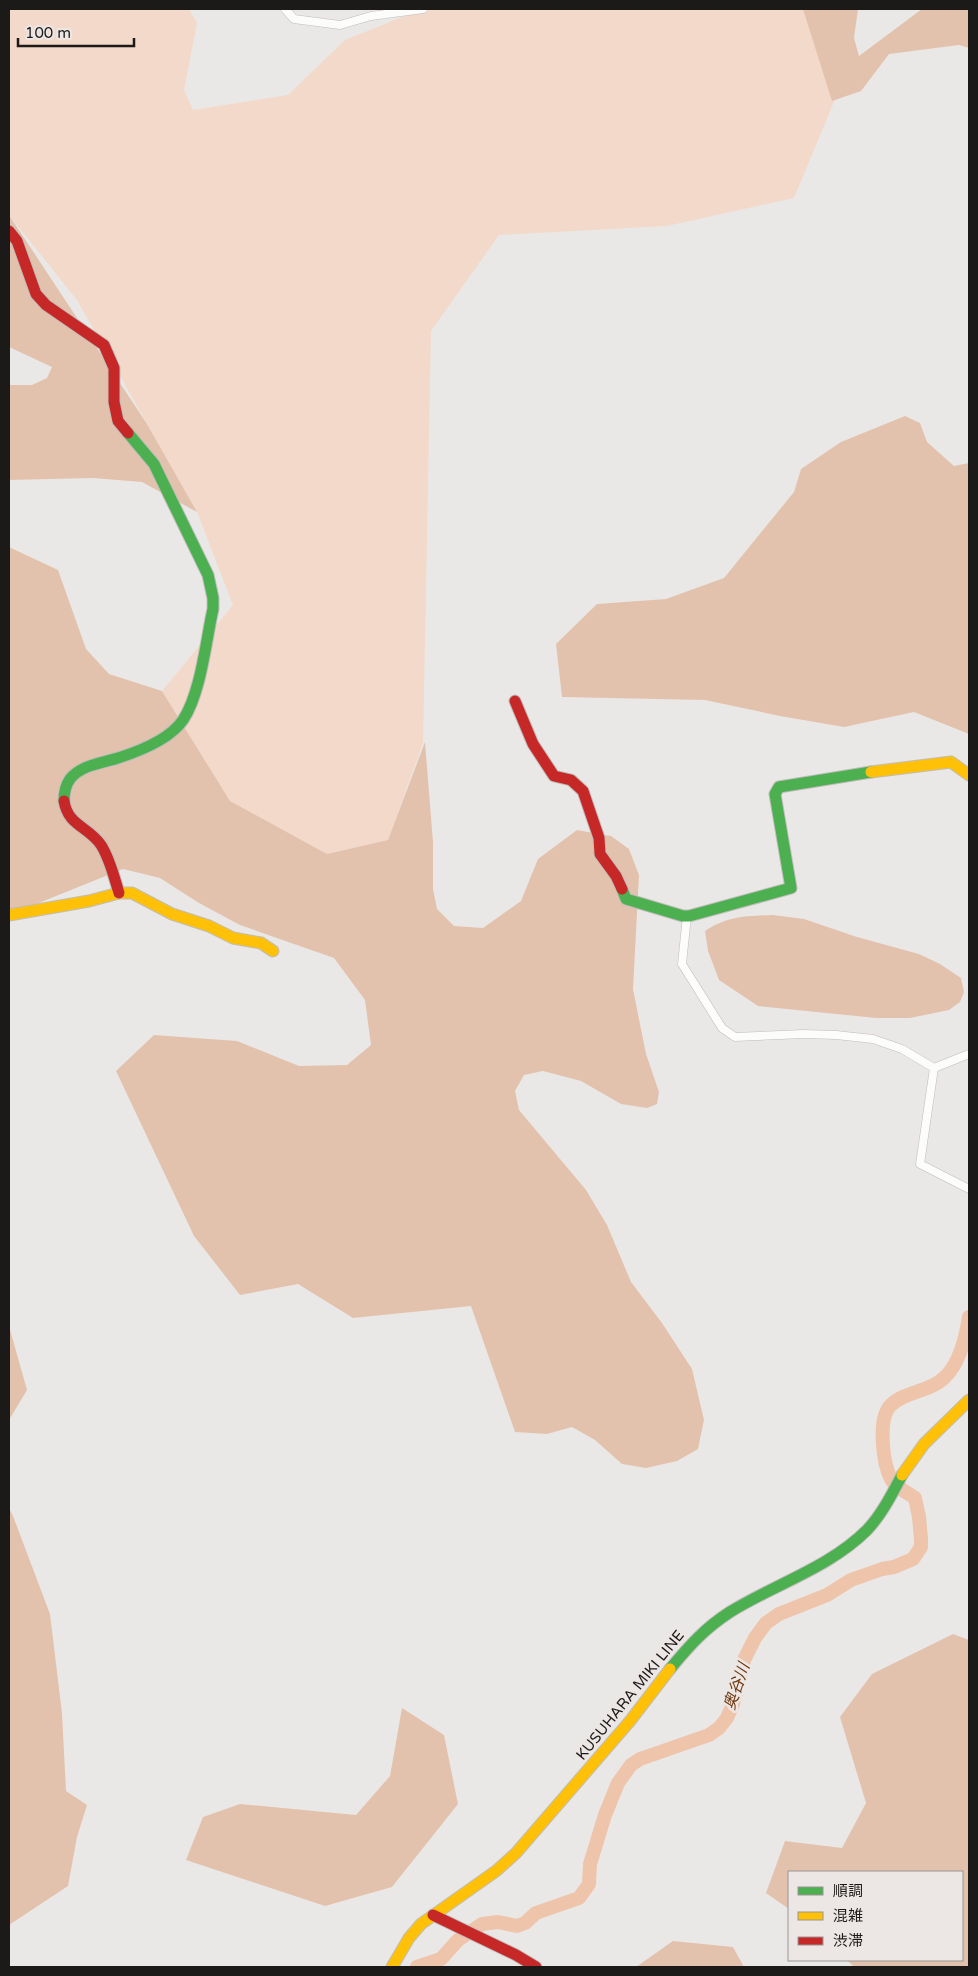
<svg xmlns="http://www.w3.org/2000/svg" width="978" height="1976" font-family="'Varela Round','Noto Sans JP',sans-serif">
  <rect width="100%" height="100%" fill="#eae8e6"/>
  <polygon fill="#f3d9c9" points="9,9 189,9 197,23 184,90 193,110 288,95 345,40 422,9 821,9 846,73 794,198 667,226 499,235 431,331 423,743 388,840 327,854 230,801 162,691 233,605 197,512 77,300 9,215"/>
  <g fill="#e3c2ad">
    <polygon points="803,9 858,9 854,38 859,56 922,9 969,9 969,48 959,45 889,54 861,91 832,101"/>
    <polygon points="9,215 147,424 197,512 142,482 93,478 9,480 9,385 32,385 47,378 52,367 9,347"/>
    <polygon points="905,416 920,423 927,442 954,466 969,463 969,734 914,712 844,727 780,716 705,700 562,697 556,644 597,604 666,599 724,578 794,492 801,469 841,442"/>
    <polygon points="9,547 58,570 86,649 109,674 162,691 230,801 327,854 388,840 425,742 433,842 433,889 437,909 454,926 483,928 521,901 538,859 577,830 611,836 629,849 639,875 633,989 646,1054 659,1092 657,1104 647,1108 621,1104 581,1081 543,1071 524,1075 515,1091 519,1110 586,1190 607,1225 631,1282 662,1323 692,1369 704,1420 698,1449 677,1461 646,1468 622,1464 595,1440 572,1427 547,1434 515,1432 471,1306 353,1318 298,1284 240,1295 194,1236 116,1071 154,1035 237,1041 299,1066 347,1065 371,1045 365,1000 334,958 240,925 199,903 160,878 123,869 9,915"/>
    <path d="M773 915 804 919 857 937 919 954 940 964 961 978 964 992 960 1002 949 1010 910 1018H876L758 1006 719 980 708 951 705 931C728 916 746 916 773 915Z"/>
    <polygon points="9,1326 27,1390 9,1420"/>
    <polygon points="9,1508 13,1516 50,1614 62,1713 66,1791 87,1805 77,1837 68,1886 9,1925"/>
    <polygon points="953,1634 969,1640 969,1967 854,1967 847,1960 962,1960 962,1872 789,1872 789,1909 766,1893 785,1841 842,1848 866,1803 840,1717 872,1674"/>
    <polygon points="402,1708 444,1735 458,1804 392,1887 325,1906 186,1860 203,1817 240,1804 356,1815 390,1776"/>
    <polygon points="673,1941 733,1947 744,1967 636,1967"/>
  </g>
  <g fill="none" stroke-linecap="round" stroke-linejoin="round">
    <path stroke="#eec4ab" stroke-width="14" d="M417 1967 441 1959 458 1940 482 1924 498 1922 517 1926 525 1923 536 1913 579 1898 589 1884 590 1864 605 1815 618 1783 631 1765 640 1759 709 1735 719 1728 727 1718 733 1704 744 1660 755 1638 766 1623 779 1614 827 1595 851 1580 882 1569 894 1567 913 1559 921 1547V1539L919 1517 915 1498C908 1493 895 1487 891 1479 883 1464 877 1418 891 1405 905 1391 930 1392 945 1377 960 1363 966 1336 969 1317"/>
    <g stroke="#bfbdbb" stroke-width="9">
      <g id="street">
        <polyline points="285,9 294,19 340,25 371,16 423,9"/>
        <polyline points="687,916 682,964 722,1028 735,1037 804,1034 836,1035 873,1039 902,1049 934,1068"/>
        <polyline points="934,1068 920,1164 969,1189"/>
        <polyline points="934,1068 969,1054"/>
      </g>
    </g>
    <g stroke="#bfbdbb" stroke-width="13">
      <g id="fast">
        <path d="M64 801C64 793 65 786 70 779 81 765 102 763 118 758 140 751 170 739 183 720 201 693 206 640 213 609V598L208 575 154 464 128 433"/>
        <polyline points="622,889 626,899 683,916 689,916 791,888 775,794 779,787 871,772"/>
        <path d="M670 1669C689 1646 705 1628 730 1612 775 1584 829 1568 867 1530 882 1514 892 1494 902 1475"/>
      </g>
    </g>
    <g stroke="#bfbdbb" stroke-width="13">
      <g id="slow">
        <polyline points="871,772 951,762 969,775"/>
        <polyline points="9,915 89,901 119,893 132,893 172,914 209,926 233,938 261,943 273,951"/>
        <polyline points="902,1475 924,1444 969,1400"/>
        <polyline points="392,1967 409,1938 421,1924 496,1871 516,1853 630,1721 670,1669"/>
      </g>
    </g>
    <g stroke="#bfbdbb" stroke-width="13">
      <g id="jam">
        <polyline points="9,231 17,241 36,294 46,305 104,345 114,368 114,402 118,421 128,433"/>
        <polyline points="515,701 533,744 554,776 571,780 583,791 599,838 600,854 616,876 622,889"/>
        <path d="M64 801C68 826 88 826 101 845 110 859 114 877 119 893"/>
        <polyline points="433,1915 516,1955 536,1967"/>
      </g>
    </g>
    <use href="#street" stroke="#fcfcfb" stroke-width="8"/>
    <use href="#fast" stroke="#4caf50" stroke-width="11"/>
    <use href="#slow" stroke="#ffc107" stroke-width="11"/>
    <use href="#jam" stroke="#c62828" stroke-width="11"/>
  </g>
  <g text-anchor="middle" stroke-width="5" stroke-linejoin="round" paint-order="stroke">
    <g font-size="15" fill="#1c1a19" stroke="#ece7e4">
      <text transform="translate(630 1695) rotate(-51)" y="5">KUSUHARA MIKI LINE</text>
    </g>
    <g font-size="16" font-style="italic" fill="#6d370f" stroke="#ece7e4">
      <text transform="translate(736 1686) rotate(-71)" y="6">奥谷川</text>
    </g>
  </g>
  <rect width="978" height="1976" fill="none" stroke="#1c1a19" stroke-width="20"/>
  <rect x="788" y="1871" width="175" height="90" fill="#ece7e4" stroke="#999593"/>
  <rect x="798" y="1887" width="25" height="8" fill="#4caf50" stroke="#999593"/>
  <text x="833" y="1896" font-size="15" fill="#1c1a19">順調</text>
  <rect x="798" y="1912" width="25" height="8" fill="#ffc107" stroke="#999593"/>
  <text x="833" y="1921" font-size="15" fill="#1c1a19">混雑</text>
  <rect x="798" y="1937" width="25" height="8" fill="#c62828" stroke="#999593"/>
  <text x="833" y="1946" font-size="15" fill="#1c1a19">渋滞</text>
  <path d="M18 38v8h116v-8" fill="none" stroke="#1c1a19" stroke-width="2.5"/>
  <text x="25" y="38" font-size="15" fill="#1c1a19" stroke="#ece7e4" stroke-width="4" paint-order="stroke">100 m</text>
</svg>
